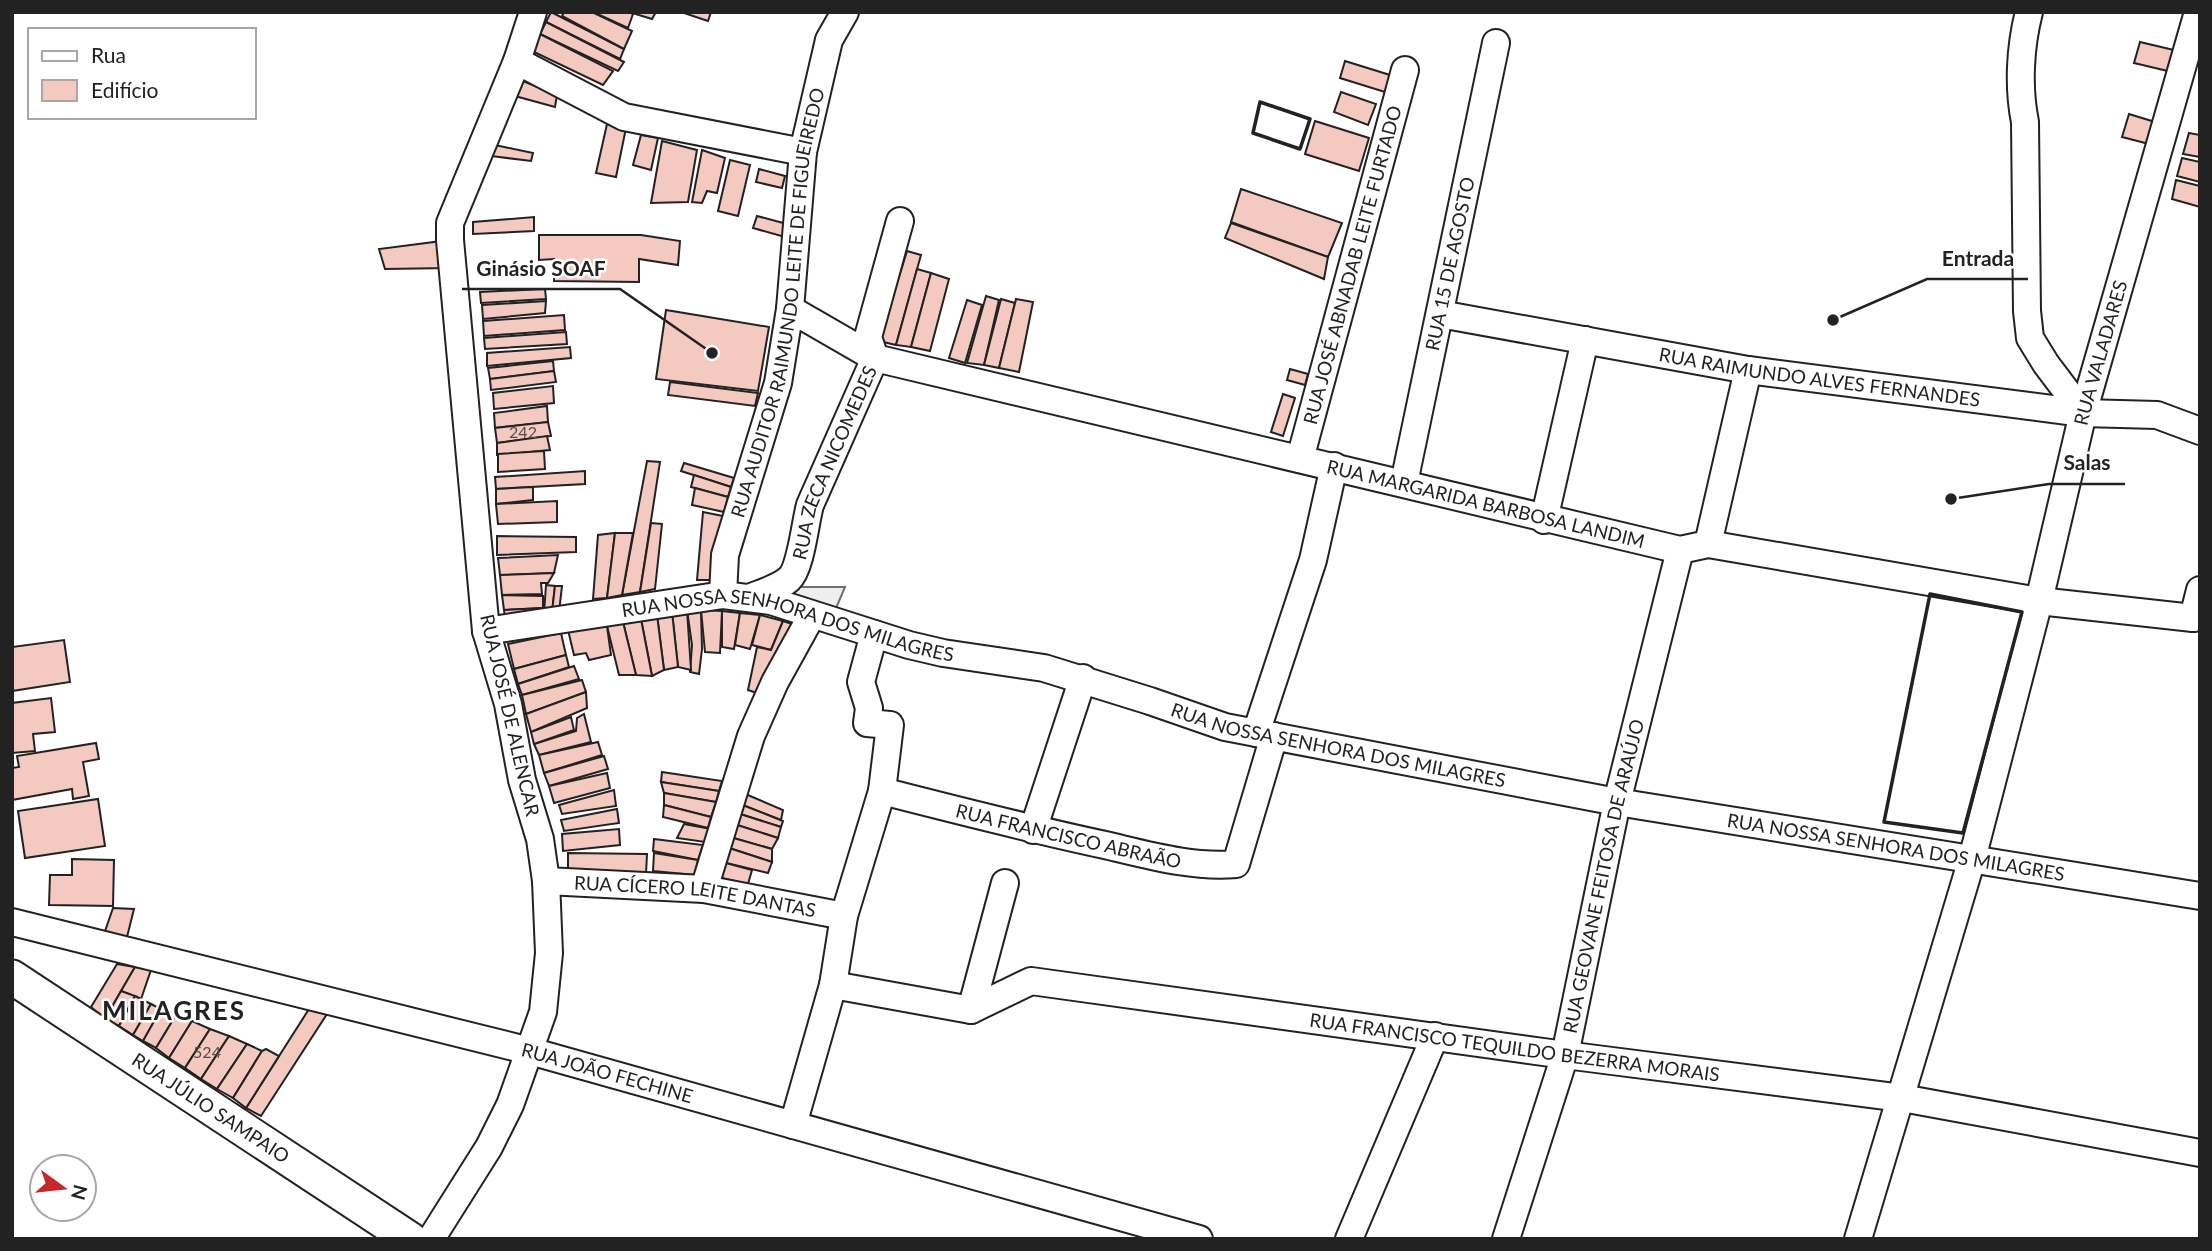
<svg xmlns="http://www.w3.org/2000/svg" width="2212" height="1251" font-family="Lato,sans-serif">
  <rect width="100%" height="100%" fill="#fff"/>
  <polygon fill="#eee" stroke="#6f6f6f" stroke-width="2" points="782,587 845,587 834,613 783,596"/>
  <g fill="#f3c9c0" stroke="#222" stroke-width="2">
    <polygon points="551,12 624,49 620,59 546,22"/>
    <polygon points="564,12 592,12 632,31 624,49 562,16"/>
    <polygon points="593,12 629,12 633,14 628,28"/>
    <polygon points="629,12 656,12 652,19"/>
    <polygon points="681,12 711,12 708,21"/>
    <polygon points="546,22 624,62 618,71 540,34"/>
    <polygon points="540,34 613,71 603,85 532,51"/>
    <polygon points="2140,42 2178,51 2172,72 2134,63"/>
    <polygon points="1345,61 1390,75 1385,92 1340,78"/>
    <polygon points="523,81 557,95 555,107 515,96"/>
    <polygon points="1341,92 1376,104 1368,125 1334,112"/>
    <polygon points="2129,114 2155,122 2149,144 2122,137"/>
    <polygon points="1315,121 1369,138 1359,171 1305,154"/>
    <polygon points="607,124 626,128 616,177 596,173"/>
    <polygon points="2189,133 2200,135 2200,157 2183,154"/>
    <polygon points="641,135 658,138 651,170 633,165"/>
    <polygon points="662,141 697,150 688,202 651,203"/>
    <polygon points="495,145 533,153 531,161 491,156"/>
    <polygon points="702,150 725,158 717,193 707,191 702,203 692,202"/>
    <polygon points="2182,158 2200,162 2200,182 2177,176"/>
    <polygon points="730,160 750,165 738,216 718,211"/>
    <polygon points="759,169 785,176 782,188 756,182"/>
    <polygon points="2176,180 2200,186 2200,207 2172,199"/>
    <polygon points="1241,189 1342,223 1328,257 1231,222"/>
    <polygon points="757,216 787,224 785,237 753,228"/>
    <polygon points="534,217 534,231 473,234 473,222"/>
    <polygon points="1231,223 1328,257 1324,279 1225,238"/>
    <polygon points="539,235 641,235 680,241 678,265 639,259 639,282 554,281 554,259 539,260"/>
    <polygon points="450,240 449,268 385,269 379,249"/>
    <polygon points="907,251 921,255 896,345 879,341"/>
    <polygon points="917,269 931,273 911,347 896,345"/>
    <polygon points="931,273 949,279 930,351 911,347"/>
    <polygon points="545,289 546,299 481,303 480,292"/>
    <polygon points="986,296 999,300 984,365 967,363"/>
    <polygon points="1001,299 1015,303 999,368 984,365"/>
    <polygon points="1016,299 1033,302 1019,372 999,368"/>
    <polygon points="967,300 982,305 965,363 949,358"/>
    <polygon points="546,301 545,313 483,319 482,305"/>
    <polygon points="666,310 769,327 758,391 656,379"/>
    <polygon points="564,315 565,330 484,336 483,321"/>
    <polygon points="566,332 567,344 485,349 484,338"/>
    <polygon points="570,347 571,358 487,366 487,353"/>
    <polygon points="553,361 554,371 490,379 488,368"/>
    <polygon points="1290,369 1308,374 1305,385 1287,380"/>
    <polygon points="554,371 556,382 491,390 490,379"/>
    <polygon points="670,382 758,393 755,406 668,395"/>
    <polygon points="553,386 554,403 494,409 493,393"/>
    <polygon points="1283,394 1295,398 1283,436 1271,432"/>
    <polygon points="547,406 548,422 495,428 494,413"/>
    <polygon points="548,422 551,436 497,443 495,428"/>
    <polygon points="547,436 550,450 497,455 497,443"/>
    <polygon points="544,451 545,469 498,472 498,454"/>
    <polygon points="647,461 660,462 640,592 622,595"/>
    <polygon points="684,463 734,478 731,487 681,471"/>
    <polygon points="585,471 585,484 496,489 495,477"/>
    <polygon points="694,475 731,487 728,497 691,487"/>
    <polygon points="533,487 533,500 496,504 496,489"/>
    <polygon points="695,488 728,497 724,512 692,505"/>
    <polygon points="557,501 557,522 498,524 496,504"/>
    <polygon points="703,512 723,516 710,580 697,580"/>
    <polygon points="651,523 662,524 655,589 640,592"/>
    <polygon points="615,533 607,598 593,599 598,535"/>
    <polygon points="615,533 633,533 622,595 607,598"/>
    <polygon points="497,536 576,537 576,552 497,555"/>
    <polygon points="558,555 554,573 500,575 498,558"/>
    <polygon points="554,573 548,583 541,583 542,594 502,595 500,575"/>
    <polygon points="546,585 555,586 552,612 544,614"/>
    <polygon points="555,586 562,586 559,612 552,612"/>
    <polygon points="502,595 543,596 543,608 504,610"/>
    <polygon points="543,608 542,615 505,618 504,610"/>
    <polygon points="687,610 701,610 702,649 699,674 690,672 692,645"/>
    <polygon points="687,610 691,670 678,667 672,612"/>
    <polygon points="701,610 722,611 720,653 705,652"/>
    <polygon points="722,611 740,613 734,649 722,647"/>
    <polygon points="672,612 678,667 664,670 657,615"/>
    <polygon points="740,613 760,615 750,649 735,645"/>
    <polygon points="657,615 664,670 652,676 641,619"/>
    <polygon points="760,615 783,621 771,650 752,645"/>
    <polygon points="641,619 652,676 636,675 623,622"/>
    <polygon points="783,621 798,626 763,695 748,690 757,647 771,650"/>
    <polygon points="623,622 636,675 619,675 607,626"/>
    <polygon points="607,626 611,655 589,660 586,653 574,655 568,630"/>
    <polygon points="561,633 566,655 514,669 508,644"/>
    <polygon points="64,640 70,682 12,691 12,647"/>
    <polygon points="566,655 569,667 518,684 514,669"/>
    <polygon points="574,666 579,679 522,695 518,684"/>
    <polygon points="582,680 586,692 526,714 522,695"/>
    <polygon points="586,692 587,708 531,732 526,714"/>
    <polygon points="51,698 55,732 33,734 35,751 12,753 12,703"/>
    <polygon points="584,714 591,742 539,755 534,744 576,731 577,718"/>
    <polygon points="571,717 574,730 534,744 531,732"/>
    <polygon points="598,742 602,755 544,773 539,755"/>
    <polygon points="96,743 99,759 83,762 89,796 73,799 72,789 12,800 12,768 19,767 17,756"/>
    <polygon points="604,756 608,769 549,786 544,773"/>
    <polygon points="662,772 722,781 719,791 661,782"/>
    <polygon points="607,773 610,788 554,803 549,786"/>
    <polygon points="661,782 719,791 716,802 664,793"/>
    <polygon points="614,790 616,806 562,814 559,805"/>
    <polygon points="664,793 716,802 711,817 664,805"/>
    <polygon points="743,793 783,810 781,820 740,804"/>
    <polygon points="98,799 105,846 25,858 18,811"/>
    <polygon points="740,804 783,821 781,827 737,813"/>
    <polygon points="664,805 711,817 708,828 663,817"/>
    <polygon points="617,809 619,823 564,831 561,820"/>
    <polygon points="737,813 781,827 778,838 734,824"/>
    <polygon points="684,824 711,829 705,842 677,838"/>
    <polygon points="734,824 778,838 772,849 730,837"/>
    <polygon points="619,829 620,845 563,851 562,834"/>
    <polygon points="730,837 772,849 772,862 726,847"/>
    <polygon points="654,839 703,845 698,860 653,851"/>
    <polygon points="726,847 772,862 768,873 722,862"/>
    <polygon points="568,853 647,854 646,874 568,873"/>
    <polygon points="654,853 698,860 695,875 653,871"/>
    <polygon points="72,859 114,860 113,906 49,905 50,875 72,875"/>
    <polygon points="722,862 752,870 748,884 717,877"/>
    <polygon points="113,908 134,909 126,941 104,934"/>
    <polygon points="117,964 135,967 105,1019 91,1007"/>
    <polygon points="135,967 151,970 141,999 121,991"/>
    <polygon points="121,991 135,996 119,1026 105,1019"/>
    <polygon points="135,996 151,1004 133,1035 119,1026"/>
    <polygon points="151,1004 161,1009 143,1041 133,1035"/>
    <polygon points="161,1009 176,1015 156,1048 143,1041"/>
    <polygon points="309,1009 327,1014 261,1116 246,1108"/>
    <polygon points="176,1015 192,1021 169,1058 156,1048"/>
    <polygon points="192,1021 210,1029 185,1068 169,1058"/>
    <polygon points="210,1029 229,1036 201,1079 185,1068"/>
    <polygon points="229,1036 247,1044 217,1089 201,1079"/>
    <polygon points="247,1044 262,1051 233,1098 217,1089"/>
    <polygon points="266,1049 279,1056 246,1108 233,1098 262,1051"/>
  </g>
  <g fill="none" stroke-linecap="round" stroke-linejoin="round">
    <g stroke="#222" stroke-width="30">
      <g id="minor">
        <path d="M2029 12C2020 47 2018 87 2025 122L2027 311 2030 338 2046 364 2083 413"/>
        <polyline points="517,61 624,117 803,152"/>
        <path id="s1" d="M790 309 875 358 1680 550 1708 544 2039 601 2193 618 2200 616"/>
        <path id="s2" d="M1440 314 1748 370 2083 413 2157 415 2200 431"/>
        <path id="s3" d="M1300 459 1405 70"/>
        <path id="s4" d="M1404 483 1496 43"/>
        <polyline points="1544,520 1585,340"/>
        <polyline points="1708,544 1748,370"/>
        <path id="s5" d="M723 595 725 555 778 383 790 309 803 152 829 40 845 12"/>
        <path id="s6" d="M749 598C761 593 779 588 789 579 801 568 805 523 810 505L875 358 868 337 900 221"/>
        <polyline points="2193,618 2200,590"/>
        <path id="s7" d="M486 631 723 595 771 601 909 645 943 653 1044 668 1150 701 1225 727 1617 802 2200 896"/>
        <polyline points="1256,733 1313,560 1334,466"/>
        <path id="s8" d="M882 791C956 810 1030 829 1105 845 1148 855 1193 868 1236 864L1274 736"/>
        <polyline points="1033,830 1083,678"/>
        <path id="s9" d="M546 881 704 889 844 916"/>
        <polyline points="704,889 751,736 775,682 812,615"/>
        <path id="s10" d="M12 922 530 1051 1199 1239"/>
        <path id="s11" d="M833 985 971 1010 1031 981 1565 1055 1902 1098 2200 1153"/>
        <polyline points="971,1010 1005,883"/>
        <polyline points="793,1125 833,985 844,916 882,791 890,725 867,723 869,708 861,682 874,634"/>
        <polyline points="431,1239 489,1147 510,1105 543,1012 549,953 546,881 540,839 522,780 508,704 486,631 450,240 450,223 517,61 533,12"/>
        <polyline points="1349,1239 1435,1036"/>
        <path id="s12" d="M1506 1239 1565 1055 1617 802 1680 550"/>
        <path id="s13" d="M1858 1239 1972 859 2039 601 2083 413 2198 12"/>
      </g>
    </g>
    <g stroke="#222" stroke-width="37">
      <g id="major">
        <path id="s14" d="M12 977 410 1239"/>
      </g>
    </g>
    <use href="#minor" stroke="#fff" stroke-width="26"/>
    <use href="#major" stroke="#fff" stroke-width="33"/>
    <g stroke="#222" stroke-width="3.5">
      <polygon points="1260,102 1310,119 1300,149 1253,133"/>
      <polygon points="1930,594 2022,612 1963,833 1884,822"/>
    </g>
  </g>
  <g text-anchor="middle" stroke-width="5" stroke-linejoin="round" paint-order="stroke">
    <g font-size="16" fill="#564c4a">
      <text x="523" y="438">242</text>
      <text x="207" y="1058">524</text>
    </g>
    <g font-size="19" fill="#222" stroke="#fff">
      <text dy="7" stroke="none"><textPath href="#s4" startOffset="224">RUA 15 DE AGOSTO</textPath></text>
      <text dy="7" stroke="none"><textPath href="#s3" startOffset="201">RUA JOSÉ ABNADAB LEITE FURTADO</textPath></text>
      <text dy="7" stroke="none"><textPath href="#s5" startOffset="299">RUA AUDITOR RAIMUNDO LEITE DE FIGUEIREDO</textPath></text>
      <text dy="7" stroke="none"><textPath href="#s13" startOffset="919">RUA VALADARES</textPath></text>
      <text dy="7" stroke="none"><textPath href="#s2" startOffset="385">RUA RAIMUNDO ALVES FERNANDES</textPath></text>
      <text dy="7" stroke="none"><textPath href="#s6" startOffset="170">RUA ZECA NICOMEDES</textPath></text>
      <text dy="7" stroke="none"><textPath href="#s1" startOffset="726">RUA MARGARIDA BARBOSA LANDIM</textPath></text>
      <text dy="7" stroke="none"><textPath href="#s7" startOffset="308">RUA NOSSA SENHORA DOS MILAGRES</textPath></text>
      <text transform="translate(510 715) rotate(77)" y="7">RUA JOSÉ DE ALENCAR</text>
      <text dy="7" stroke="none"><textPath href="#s7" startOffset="875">RUA NOSSA SENHORA DOS MILAGRES</textPath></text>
      <text dy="7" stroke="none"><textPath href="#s8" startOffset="192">RUA FRANCISCO ABRAÃO</textPath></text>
      <text dy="7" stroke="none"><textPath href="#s7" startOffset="1442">RUA NOSSA SENHORA DOS MILAGRES</textPath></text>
      <text dy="7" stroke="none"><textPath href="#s12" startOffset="376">RUA GEOVANE FEITOSA DE ARAÚJO</textPath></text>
      <text dy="7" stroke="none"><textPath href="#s9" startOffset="150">RUA CÍCERO LEITE DANTAS</textPath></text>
      <text dy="7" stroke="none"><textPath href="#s11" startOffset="695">RUA FRANCISCO TEQUILDO BEZERRA MORAIS</textPath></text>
      <text dy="7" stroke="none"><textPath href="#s10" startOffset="614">RUA JOÃO FECHINE</textPath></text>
      <text dy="7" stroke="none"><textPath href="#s14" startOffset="238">RUA JÚLIO SAMPAIO</textPath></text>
    </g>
    <g font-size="26" font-weight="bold" letter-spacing="2" fill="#222" stroke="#fff">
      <text x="174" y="1020">MILAGRES</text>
    </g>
  </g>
  <path fill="none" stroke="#222" stroke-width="2.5" d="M1833 320L1927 279H2028M712 353L620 289H462M1951 499L2049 484H2125"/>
  <g fill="#222" stroke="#fff" stroke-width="2.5">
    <circle cx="1833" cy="320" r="7"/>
    <circle cx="712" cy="353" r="7"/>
    <circle cx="1951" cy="499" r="7"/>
  </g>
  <g font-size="21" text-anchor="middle" font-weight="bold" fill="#222" stroke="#fff" stroke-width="5" stroke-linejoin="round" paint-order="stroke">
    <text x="1978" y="266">Entrada</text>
    <text x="541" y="276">Ginásio SOAF</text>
    <text x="2087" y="470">Salas</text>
  </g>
  <rect width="2212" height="1251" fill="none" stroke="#222222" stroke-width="28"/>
  <rect x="28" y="28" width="228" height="91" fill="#ffffff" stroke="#a7a7a7" stroke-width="2"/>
  <rect x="42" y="51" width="35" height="10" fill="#ffffff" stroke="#a7a7a7" stroke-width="2"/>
  <text x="91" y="63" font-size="21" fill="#222222">Rua</text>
  <rect x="42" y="80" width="35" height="21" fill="#f3c9c0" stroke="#a7a7a7" stroke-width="2"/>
  <text x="91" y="98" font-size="21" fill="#222222">Edifício</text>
  <g transform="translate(63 1188) rotate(105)"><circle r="33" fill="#ffffff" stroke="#a7a7a7" stroke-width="2"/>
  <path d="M0-5L12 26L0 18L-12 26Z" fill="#c62828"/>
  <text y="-10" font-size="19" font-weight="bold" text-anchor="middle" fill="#222222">N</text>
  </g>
</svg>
